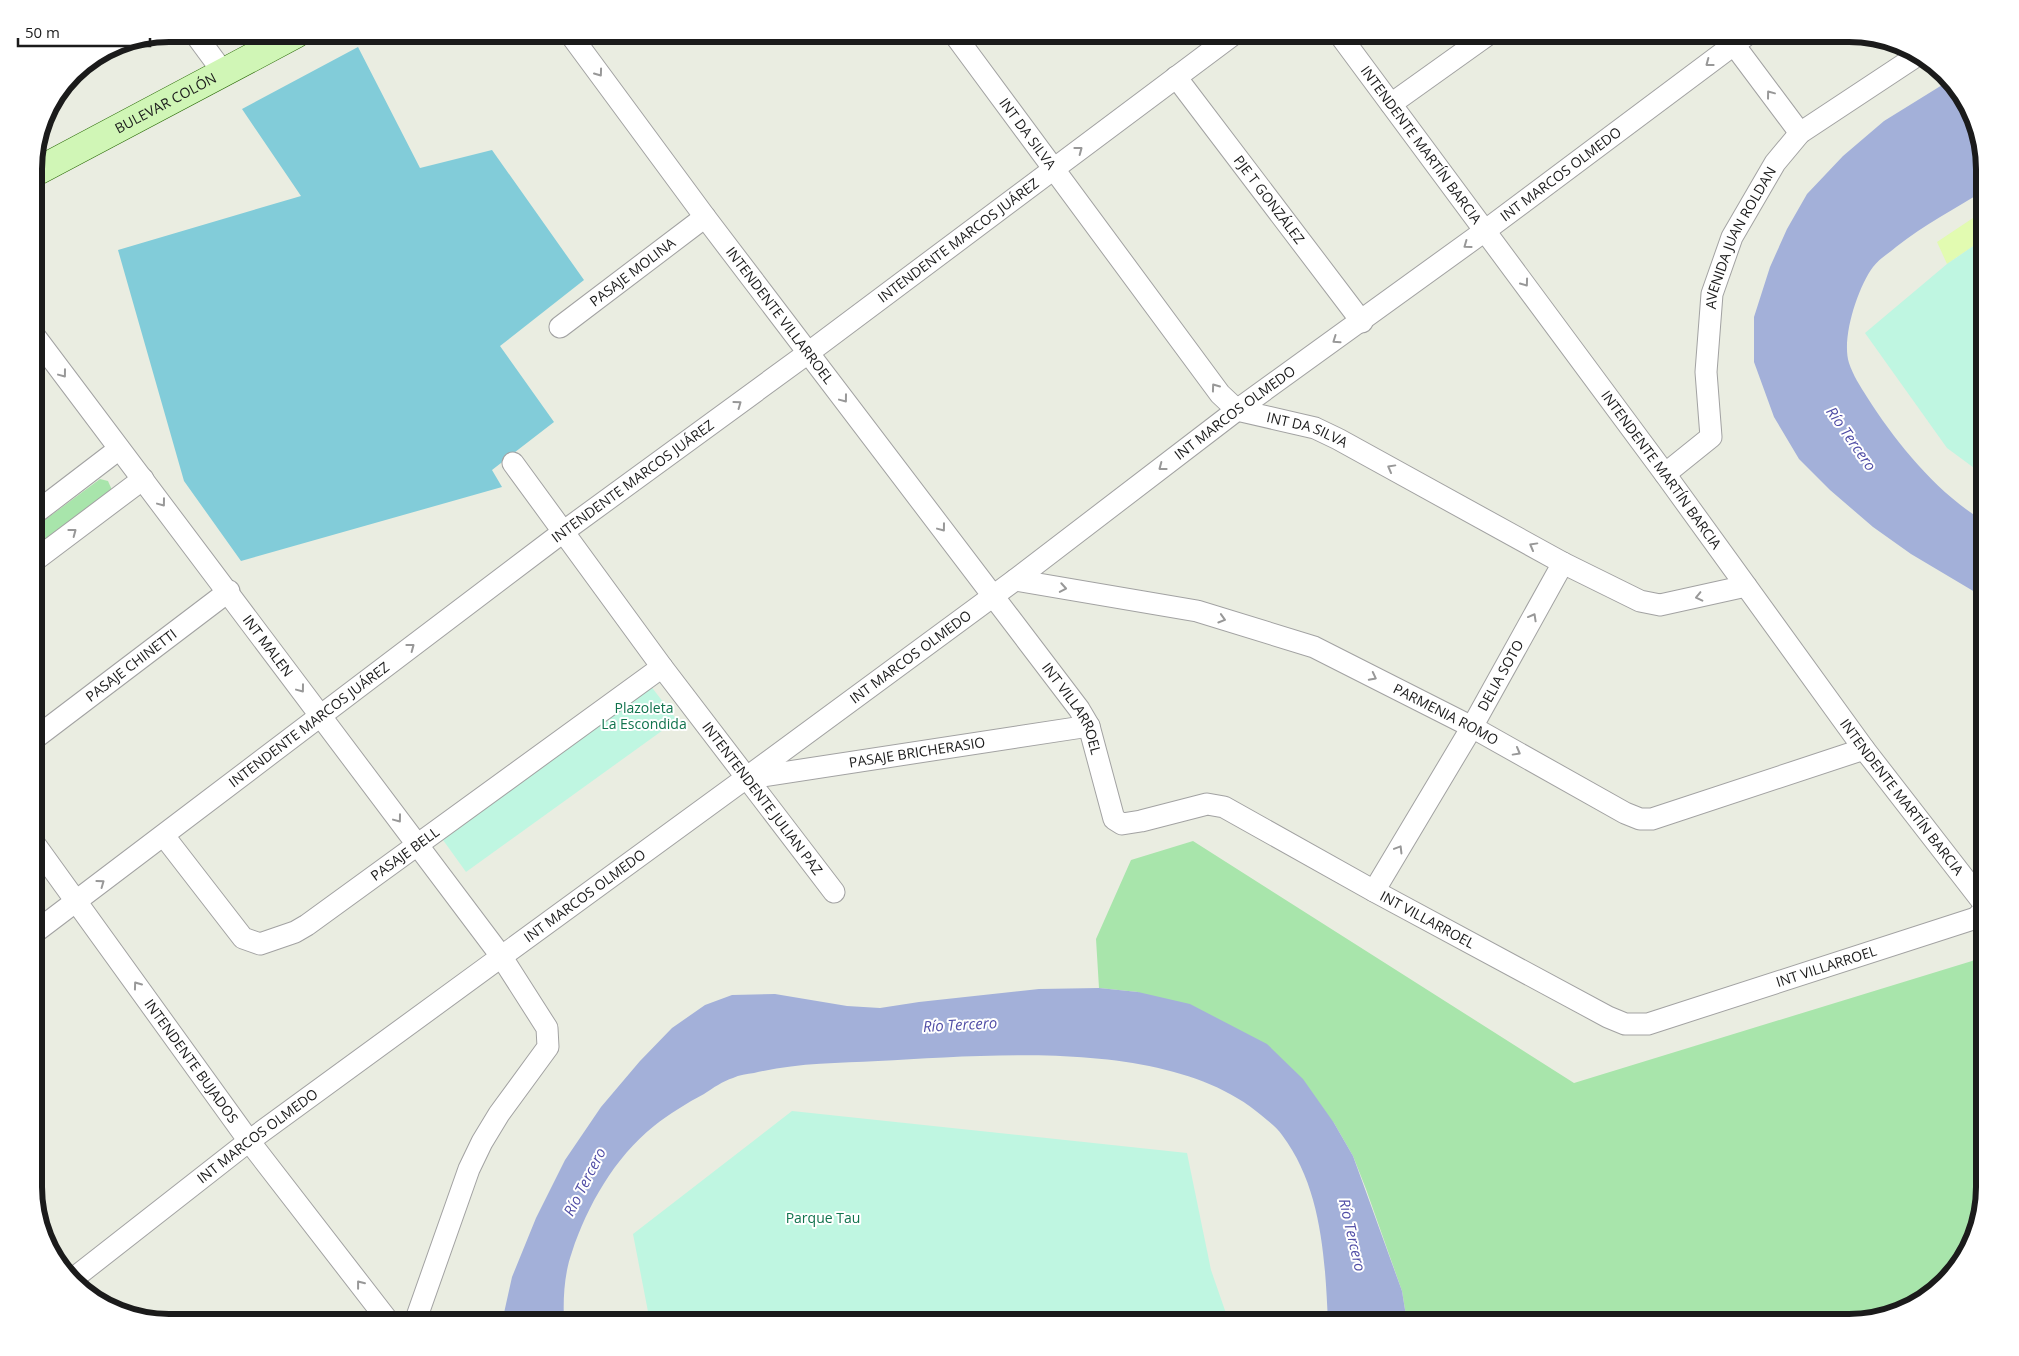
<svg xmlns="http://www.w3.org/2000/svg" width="2019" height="1356" font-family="'Open Sans',sans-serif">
  <rect width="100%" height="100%" fill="#eaede1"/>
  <g fill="#a8e5ab">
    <polygon points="100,479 108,481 112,490 34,549 34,528"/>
    <polygon points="1193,841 1574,1083 1972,961 1985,952 1985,1187 1962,1262 1910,1308 1850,1322 1407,1322 1402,1291 1366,1189 1353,1156 1334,1123 1138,992 1099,988 1096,939 1131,860"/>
  </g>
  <polygon fill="#e2fbb1" points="1985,210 1985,238 1947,264 1937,242"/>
  <g fill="#bff6e1">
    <polygon points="1985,238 1985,476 1947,448 1865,333 1947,264"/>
    <polygon points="650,685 677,720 466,872 443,840"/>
    <polygon points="792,1111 1187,1153 1211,1270 1229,1322 650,1322 633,1234"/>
  </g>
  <polygon fill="#82ccd9" points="358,47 420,168 492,150 584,280 500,346 554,422 492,470 502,487 241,561 184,481 118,250 301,196 242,109"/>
  <g fill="#a3b0d9">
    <path d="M1947 82 1971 109 1985 169V190C1956 208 1924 225 1896 247 1889 253 1879 259 1873 267 1858 287 1841 338 1849 363 1853 375 1860 386 1867 397 1897 444 1937 493 1985 522V598L1911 554 1873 527 1830 490 1799 459 1774 417 1754 362V317L1770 267 1787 229 1807 194 1843 156 1884 121Z"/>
    <path d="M1099 988 1138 992 1190 1004 1267 1044 1303 1079 1334 1123 1353 1156 1402 1291 1407 1322H1328C1325 1259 1322 1188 1282 1135 1278 1129 1272 1124 1267 1120 1178 1037 992 1055 878 1061 837 1063 795 1063 754 1073 747 1074 739 1075 733 1078 723 1081 713 1088 704 1094 687 1103 669 1114 654 1126 615 1157 587 1206 572 1252 564 1274 563 1299 564 1322H502L512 1277 536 1218 565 1160 601 1107 640 1061 672 1028 705 1005 732 995 775 994 847 1006 880 1008 919 1002 1039 989Z"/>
  </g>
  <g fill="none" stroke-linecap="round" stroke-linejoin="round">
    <g stroke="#a2a2a2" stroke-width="23">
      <g id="minor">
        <polyline points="195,34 223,72"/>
        <path id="s1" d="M570 34 705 217 1079 709 1089 726 1114 819 1122 824 1141 821 1207 804 1224 807 1374 891 1608 1017 1625 1024H1648L1976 918 1985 909"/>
        <path id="s2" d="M954 34 1220 394 1237 410 1315 428 1338 439 1563 563 1640 601 1660 605 1746 586"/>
        <path id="s3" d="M1339 34 1665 474 1864 749 1985 905"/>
        <polyline points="1726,34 1800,133"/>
        <path id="s4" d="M1176 77 1362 322"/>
        <polyline points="1391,104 1489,34"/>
        <path id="s5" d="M560 327 705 217"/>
        <path id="s6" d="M34 335 501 956 547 1028 548 1047 499 1114 482 1142 469 1169 415 1322"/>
        <path id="s7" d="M513 463 662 667 834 892"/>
        <path id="s8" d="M1665 474 1711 437 1706 372 1712 294 1732 237 1775 163 1800 133 1918 55"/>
        <polyline points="34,514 119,449"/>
        <polyline points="34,561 143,479"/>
        <path id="s9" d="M1015 580 1197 611 1314 647 1472 727 1625 813 1640 819H1652L1864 749"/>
        <path id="s10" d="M34 739 229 591"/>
        <path id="s11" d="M749 778 1089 726"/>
        <path id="s12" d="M164 836 243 938 260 944 295 932 307 925 662 667"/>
        <path id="s13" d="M34 843 249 1141 389 1322"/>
        <path id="s14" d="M1374 891 1472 727 1563 563"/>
        <path id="s15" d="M34 933 563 532 808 353 1234 34"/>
        <path id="s16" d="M74 1278 249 1141 746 778 1015 580 1237 410 1486 230 1748 34"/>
      </g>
    </g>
    <g stroke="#2c6c09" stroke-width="29">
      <g id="secondary">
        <path id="s17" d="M34 173 296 34"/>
      </g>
    </g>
    <use href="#minor" stroke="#fff" stroke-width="21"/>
    <use href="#secondary" stroke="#d0f6b6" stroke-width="28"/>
  </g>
  <defs><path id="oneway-chevron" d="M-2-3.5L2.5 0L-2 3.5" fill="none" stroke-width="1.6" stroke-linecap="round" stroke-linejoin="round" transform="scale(1.25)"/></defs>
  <g stroke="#989898">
    <use href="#oneway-chevron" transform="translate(1709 63) rotate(143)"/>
    <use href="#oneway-chevron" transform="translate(599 73) rotate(54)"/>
    <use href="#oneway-chevron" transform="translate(1770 94) rotate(-127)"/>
    <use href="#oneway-chevron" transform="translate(1079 150) rotate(-37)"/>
    <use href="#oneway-chevron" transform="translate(1467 245) rotate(144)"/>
    <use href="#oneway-chevron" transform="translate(1525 283) rotate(54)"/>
    <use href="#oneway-chevron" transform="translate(1336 340) rotate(145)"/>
    <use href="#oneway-chevron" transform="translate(63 374) rotate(53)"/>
    <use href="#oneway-chevron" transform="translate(1215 387) rotate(-126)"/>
    <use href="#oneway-chevron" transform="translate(844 399) rotate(53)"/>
    <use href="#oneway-chevron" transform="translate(738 404) rotate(-36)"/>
    <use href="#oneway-chevron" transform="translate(1162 467) rotate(143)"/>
    <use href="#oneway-chevron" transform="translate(1391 468) rotate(-151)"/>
    <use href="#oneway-chevron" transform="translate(162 503) rotate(53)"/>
    <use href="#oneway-chevron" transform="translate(942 528) rotate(53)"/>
    <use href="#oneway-chevron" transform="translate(73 532) rotate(-37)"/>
    <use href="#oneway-chevron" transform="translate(1533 546) rotate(-151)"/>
    <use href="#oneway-chevron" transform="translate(1063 588) rotate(10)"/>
    <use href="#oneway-chevron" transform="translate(1699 597) rotate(167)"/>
    <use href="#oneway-chevron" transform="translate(1533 617) rotate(-61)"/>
    <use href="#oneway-chevron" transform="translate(1222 619) rotate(17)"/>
    <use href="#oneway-chevron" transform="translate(411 647) rotate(-37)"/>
    <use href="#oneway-chevron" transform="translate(1373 677) rotate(27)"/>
    <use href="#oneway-chevron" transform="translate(301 689) rotate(53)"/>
    <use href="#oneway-chevron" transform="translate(1517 752) rotate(29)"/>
    <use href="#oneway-chevron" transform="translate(398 819) rotate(53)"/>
    <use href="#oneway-chevron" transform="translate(1399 849) rotate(-59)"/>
    <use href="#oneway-chevron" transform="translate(101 883) rotate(-36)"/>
    <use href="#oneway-chevron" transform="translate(137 985) rotate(-126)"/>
    <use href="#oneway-chevron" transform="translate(360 1284) rotate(-128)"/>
  </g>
  <g text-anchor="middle" stroke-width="4" stroke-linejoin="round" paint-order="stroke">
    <g font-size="14" fill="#1b1b1b" stroke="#fff">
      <text dy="5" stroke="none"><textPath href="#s17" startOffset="149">BULEVAR COLÓN</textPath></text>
      <text dy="5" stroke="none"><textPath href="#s2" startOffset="124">INT DA SILVA</textPath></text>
      <text dy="5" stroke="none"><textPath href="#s3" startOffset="138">INTENDENTE MARTÍN BARCIA</textPath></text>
      <text dy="5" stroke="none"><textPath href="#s16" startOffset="1852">INT MARCOS OLMEDO</textPath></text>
      <text dy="5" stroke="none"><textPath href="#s4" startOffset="154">PJE T GONZÁLEZ</textPath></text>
      <text dy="5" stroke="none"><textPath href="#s8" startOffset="265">AVENIDA JUAN ROLDAN</textPath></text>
      <text dy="5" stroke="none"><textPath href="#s15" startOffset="1155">INTENDENTE MARCOS JUÁREZ</textPath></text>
      <text dy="5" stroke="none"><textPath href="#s5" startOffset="91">PASAJE MOLINA</textPath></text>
      <text dy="5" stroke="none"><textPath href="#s1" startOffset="351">INTENDENTE VILLARROEL</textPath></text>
      <text dy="5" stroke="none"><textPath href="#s16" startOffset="1448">INT MARCOS OLMEDO</textPath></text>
      <text dy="5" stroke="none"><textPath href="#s2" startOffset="544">INT DA SILVA</textPath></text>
      <text dy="5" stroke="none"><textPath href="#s3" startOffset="542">INTENDENTE MARTÍN BARCIA</textPath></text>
      <text dy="5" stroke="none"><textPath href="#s15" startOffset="750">INTENDENTE MARCOS JUÁREZ</textPath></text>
      <text dy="5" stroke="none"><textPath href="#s6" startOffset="389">INT MALEN</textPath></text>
      <text dy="5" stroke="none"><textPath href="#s16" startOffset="1042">INT MARCOS OLMEDO</textPath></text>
      <text dy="5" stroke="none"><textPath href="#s10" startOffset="122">PASAJE CHINETTI</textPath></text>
      <text dy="5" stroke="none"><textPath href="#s14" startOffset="250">DELIA SOTO</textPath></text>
      <text dy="5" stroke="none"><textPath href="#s1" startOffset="842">INT VILLARROEL</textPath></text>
      <text dy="5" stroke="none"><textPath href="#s9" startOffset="455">PARMENIA ROMO</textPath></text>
      <text dy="5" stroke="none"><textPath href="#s15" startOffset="345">INTENDENTE MARCOS JUÁREZ</textPath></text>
      <text dy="5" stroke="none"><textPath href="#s11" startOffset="170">PASAJE BRICHERASIO</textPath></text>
      <text dy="5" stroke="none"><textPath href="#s3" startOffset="948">INTENDENTE MARTÍN BARCIA</textPath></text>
      <text dy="5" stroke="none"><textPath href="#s7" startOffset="418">INTENTENDENTE JULIAN PAZ</textPath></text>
      <text dy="5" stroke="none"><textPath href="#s12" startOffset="319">PASAJE BELL</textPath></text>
      <text dy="5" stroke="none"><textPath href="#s16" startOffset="638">INT MARCOS OLMEDO</textPath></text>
      <text dy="5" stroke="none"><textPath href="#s1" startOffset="1308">INT VILLARROEL</textPath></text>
      <text dy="5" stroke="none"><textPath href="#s1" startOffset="1742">INT VILLARROEL</textPath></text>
      <text dy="5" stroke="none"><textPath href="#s13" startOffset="269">INTENDENTE BUJADOS</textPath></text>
      <text dy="5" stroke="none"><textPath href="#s16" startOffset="232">INT MARCOS OLMEDO</textPath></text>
    </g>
    <g font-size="14" fill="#10734d" stroke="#fff">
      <text x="644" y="713">Plazoleta<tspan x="644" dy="16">La Escondida</tspan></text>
      <text x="823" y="1223">Parque Tau</text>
    </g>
    <g font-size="15" font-style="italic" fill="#504da6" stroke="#fff">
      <text transform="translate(1851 439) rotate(55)" y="5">Río Tercero</text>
      <text transform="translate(960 1025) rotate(-3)" y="5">Río Tercero</text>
      <text transform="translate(585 1182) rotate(-63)" y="5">Río Tercero</text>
      <text transform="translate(1352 1235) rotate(77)" y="5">Río Tercero</text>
    </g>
  </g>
  <path d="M0 0H2019V1356H0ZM169 42H1849A127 127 0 0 1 1976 169V1187A127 127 0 0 1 1849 1314H169A127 127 0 0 1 42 1187V169A127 127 0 0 1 169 42Z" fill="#fff" fill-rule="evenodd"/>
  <path fill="none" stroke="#1b1b1b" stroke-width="6" d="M169 42H1849A127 127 0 0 1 1976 169V1187A127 127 0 0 1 1849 1314H169A127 127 0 0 1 42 1187V169A127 127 0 0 1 169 42Z"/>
  <path d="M18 38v8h132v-8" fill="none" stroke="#1b1b1b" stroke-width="2.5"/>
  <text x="25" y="38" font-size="15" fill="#1b1b1b" stroke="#ffffff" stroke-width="4" paint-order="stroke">50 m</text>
</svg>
